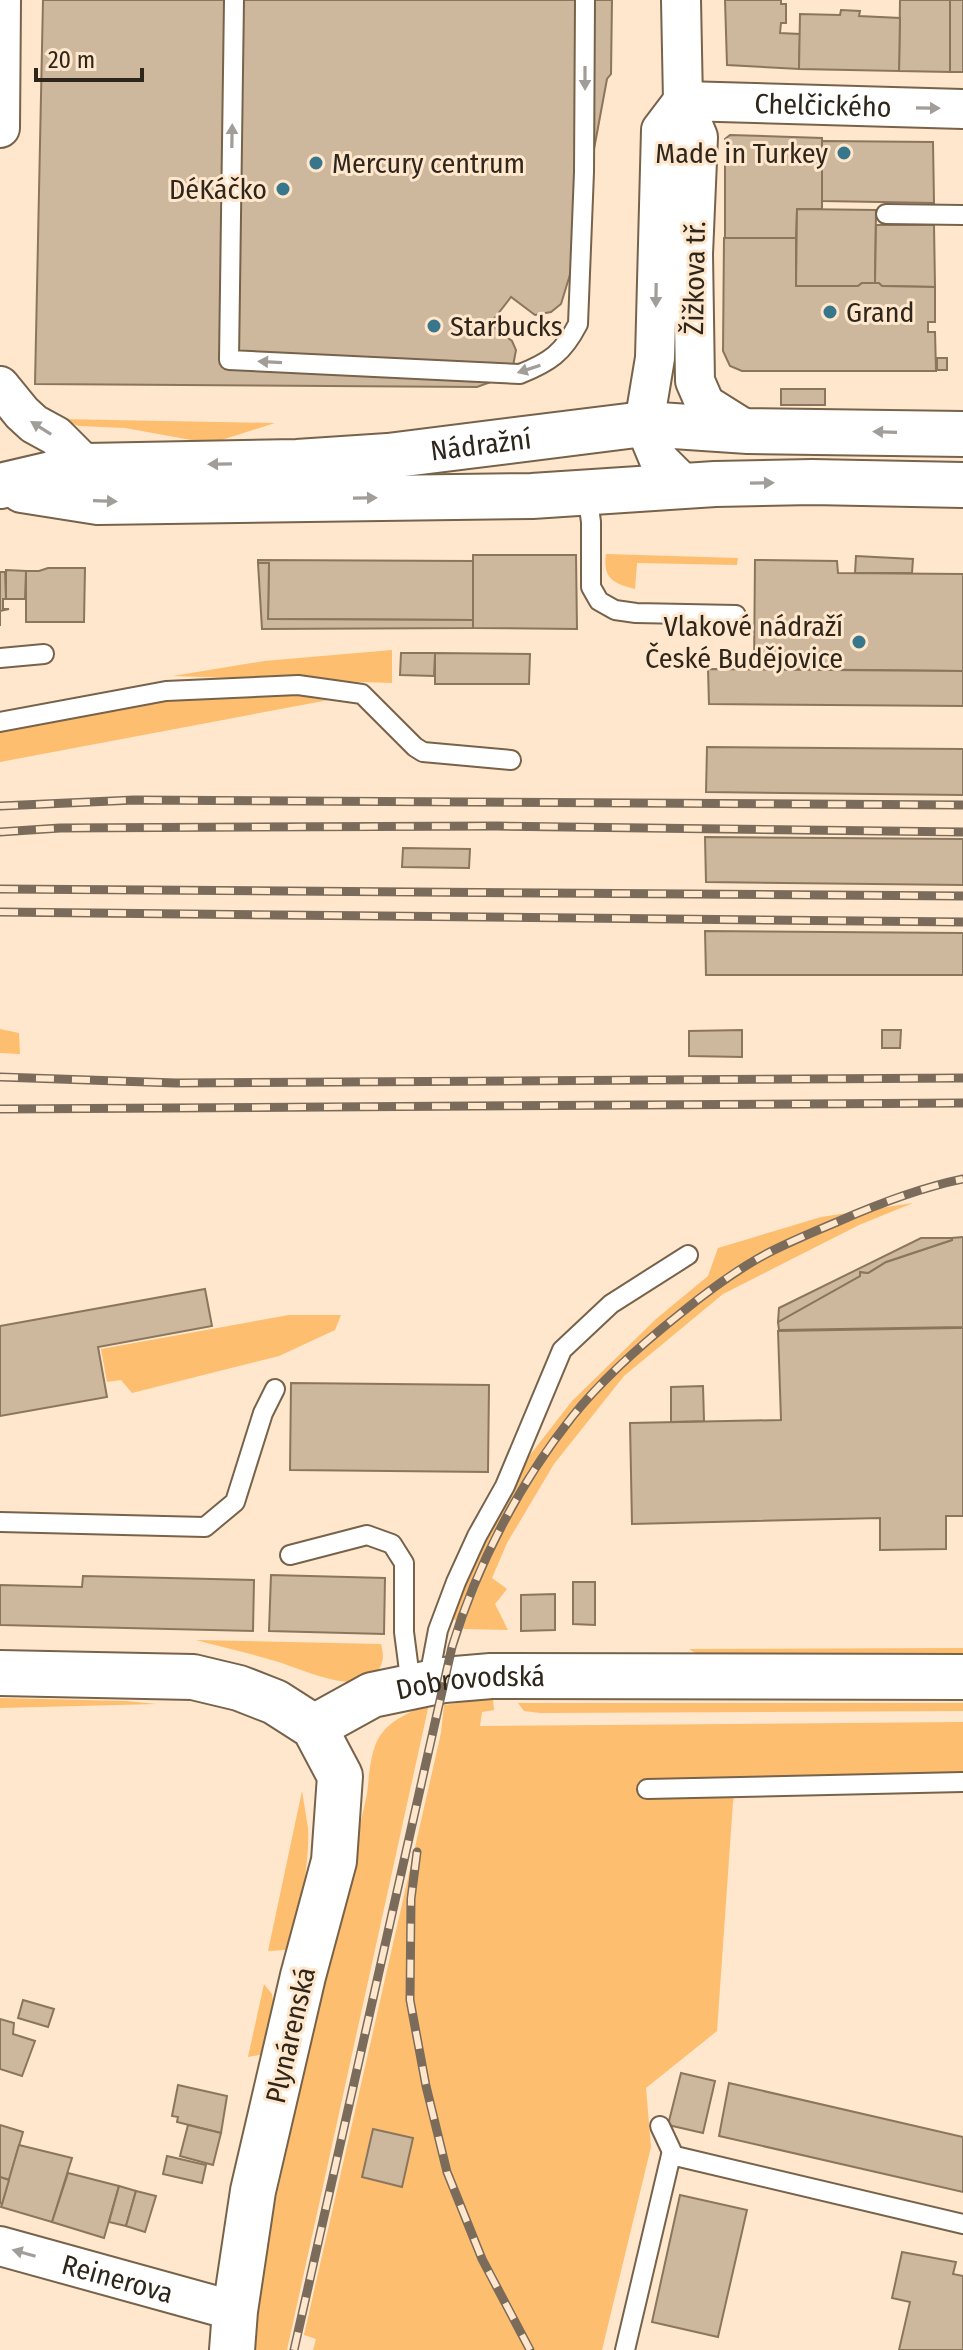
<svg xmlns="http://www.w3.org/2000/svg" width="963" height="2350" font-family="'Fira Sans Condensed',sans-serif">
  <rect width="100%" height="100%" fill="#fee7cc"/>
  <g fill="#fdbe6f">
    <polygon points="59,419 275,423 215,442 197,441 125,428 79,426"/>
    <path d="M606 554 738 558 737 565 637 563 635 589C615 584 602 579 606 554Z"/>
    <polygon points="392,650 392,683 173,676 264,661"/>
    <polygon points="284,693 334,699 0,762 0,727 172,697"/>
    <polygon points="0,1029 19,1033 20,1054 0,1053"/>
    <polygon points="913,1203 859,1225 723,1294 624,1376 554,1464 507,1543 492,1578 507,1589 495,1604 508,1630 464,1629 453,1618 455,1606 483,1542 530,1455 572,1401 656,1319 708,1276 718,1248 821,1217"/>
    <polygon points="289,1315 341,1315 335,1330 279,1356 132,1393 121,1380 107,1382 101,1349"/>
    <path d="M196 1640 381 1644C384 1655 384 1664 376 1673 355 1696 300 1668 275 1661 249 1653 222 1647 196 1640Z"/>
    <polygon points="963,1648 963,1658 702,1657 689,1649"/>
    <polygon points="0,1698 126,1701 157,1704 0,1708"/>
    <polygon points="493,1698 494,1710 482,1712 480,1726 963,1722 963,1775 737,1781 733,1802 717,2031 646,2088 651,2147 602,2350 313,2350 316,2339 304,2335 441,1733 444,1705"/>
    <polygon points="518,1703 963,1703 963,1711 540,1713 524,1711"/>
    <path d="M429 1704 287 2350H255L254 2315 262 2261 367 1794C373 1739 374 1726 429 1704Z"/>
    <path d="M302 1791C304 1803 306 1816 308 1828 310 1856 300 1927 285 1950L268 1951Z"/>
    <polygon points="264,1984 272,1994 274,2007 264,2054 248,2057"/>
  </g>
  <g fill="#cdb79d" stroke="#8a765d" stroke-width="2">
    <polygon points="43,0 612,0 611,74 607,79 572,268 561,304 551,312 535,315 511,297 490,324 512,341 516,350 513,366 496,380 477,387 35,384"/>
    <polygon points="725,0 781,0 781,4 786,4 786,23 781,23 780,33 800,34 799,69 727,65"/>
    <polygon points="900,0 950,0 950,72 899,71"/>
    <rect x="950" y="0" width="13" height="72"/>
    <polygon points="841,10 860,11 859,16 900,18 899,71 799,69 800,14 840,15"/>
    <polygon points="730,135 822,138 822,209 797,209 796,238 725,238 725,139"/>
    <polygon points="822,141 933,142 934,203 822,201"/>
    <polygon points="797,209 876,210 875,283 862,283 858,286 796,286"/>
    <polygon points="876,225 934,225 935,287 882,286 875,283"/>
    <polygon points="724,238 796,238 796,286 858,286 862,283 879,283 882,286 935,287 935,322 928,322 928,332 935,332 936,371 742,371 730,366 723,351"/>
    <rect x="937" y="358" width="10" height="12"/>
    <rect x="781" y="389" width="44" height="16"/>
    <polygon points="473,555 576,555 577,629 473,628"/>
    <polygon points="856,556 913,559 912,573 855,573"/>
    <polygon points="258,560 473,561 473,620 268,619 269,563 258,563"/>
    <polygon points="755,560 837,561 838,573 963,574 963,671 754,669"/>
    <polygon points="258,563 269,563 268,619 473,620 473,628 262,629"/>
    <polygon points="48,568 85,568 84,622 26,622 26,571 39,571"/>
    <polygon points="6,570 26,571 25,599 6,599"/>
    <polygon points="0,572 5,572 6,599 3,599 3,609 9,609 0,611 0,626"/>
    <polygon points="401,653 435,653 434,676 400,675"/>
    <polygon points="435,653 530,654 529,684 435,684"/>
    <polygon points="708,669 963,671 963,706 709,704"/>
    <polygon points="707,747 963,749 963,795 706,792"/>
    <polygon points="705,837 963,839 963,885 706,882"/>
    <polygon points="403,848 470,849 469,868 402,867"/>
    <polygon points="705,931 963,933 963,975 706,975"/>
    <polygon points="742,1030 742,1057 689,1056 689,1031"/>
    <polygon points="882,1030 901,1030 900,1048 882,1048"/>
    <polygon points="963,1237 963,1327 779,1330 778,1322 860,1276 860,1272 868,1273 886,1262 952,1240 952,1238"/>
    <polygon points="921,1238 952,1238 952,1240 886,1262 868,1273 860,1272 860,1276 778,1322 779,1308"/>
    <polygon points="205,1289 212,1326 98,1347 107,1397 0,1416 0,1326"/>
    <polygon points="956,1328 963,1328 963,1516 946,1516 946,1549 880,1550 880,1518 632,1524 630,1423 781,1420 778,1331"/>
    <polygon points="291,1383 489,1385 488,1472 290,1470"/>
    <polygon points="703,1386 704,1421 671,1422 671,1387"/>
    <polygon points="271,1575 385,1578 384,1634 269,1631"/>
    <polygon points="83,1576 254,1580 253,1631 0,1625 0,1585 82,1587"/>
    <polygon points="573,1582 595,1582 595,1625 573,1624"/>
    <polygon points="555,1594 555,1630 521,1631 521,1595"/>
    <polygon points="23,2000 54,2009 48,2027 18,2018"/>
    <polygon points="0,2019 14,2023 13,2034 35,2041 22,2076 0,2069"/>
    <polygon points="681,2073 715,2081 703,2133 668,2125"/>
    <polygon points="729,2083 963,2137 963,2192 719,2136"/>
    <polygon points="178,2085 227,2096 221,2133 177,2122 178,2117 172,2116"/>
    <polygon points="0,2125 23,2132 9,2180 0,2177"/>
    <polygon points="188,2125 221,2133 213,2165 180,2156"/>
    <polygon points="373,2129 413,2138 402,2187 362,2177"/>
    <polygon points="19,2145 72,2158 52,2222 1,2207"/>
    <polygon points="167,2156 206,2165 202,2183 163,2174"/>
    <polygon points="68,2173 119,2186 104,2238 52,2222"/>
    <polygon points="0,2177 9,2180 2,2204 0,2203"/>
    <polygon points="119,2186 136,2191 126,2226 109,2222"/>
    <polygon points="136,2191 156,2196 145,2232 126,2226"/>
    <polygon points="680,2195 747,2210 718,2337 652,2322"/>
    <polygon points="902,2252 956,2262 953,2274 963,2276 963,2350 899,2350 910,2302 892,2298"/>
  </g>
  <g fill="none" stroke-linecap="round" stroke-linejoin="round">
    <g stroke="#77624a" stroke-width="22">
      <g id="service">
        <path d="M234 0 229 360 520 374C550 362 563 353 578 324L584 172 585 0"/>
        <polyline points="886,214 963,215"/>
        <polyline points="587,492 591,522 591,587 599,601 615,610 636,613 736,615"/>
        <polyline points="0,658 44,654"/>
        <polyline points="0,722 166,691 298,685 362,694 415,747 423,752 511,760"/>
        <polyline points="0,1522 205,1527 235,1502 263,1413 275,1389"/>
        <polyline points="290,1555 367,1535 392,1544 404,1563 404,1632 411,1686"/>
        <polyline points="428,1683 438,1630 456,1582 477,1536 505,1486 562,1350 611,1304 688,1255"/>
        <polyline points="647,1789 963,1782"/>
        <polyline points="660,2126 674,2156"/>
        <polyline points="625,2350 671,2155 963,2224"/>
      </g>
    </g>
    <g stroke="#77624a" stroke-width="42">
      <g id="minor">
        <polyline points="681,0 683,101 698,137 693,254 695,381 705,404 748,431"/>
        <polyline points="683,101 661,130 655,358 644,424 659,460 684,485"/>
        <path id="s1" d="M683 101 963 109"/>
        <polyline points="0,128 1,0"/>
        <polyline points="0,386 22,413 34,424 56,436 86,466"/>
        <path id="s2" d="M0 2246 235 2311"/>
      </g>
    </g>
    <g stroke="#77624a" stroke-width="48">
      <g id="tertiary">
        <path id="s3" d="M314 1727 372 1695 444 1680 491 1676 963 1677"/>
      </g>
    </g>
    <g stroke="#77624a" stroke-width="48">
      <g id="secondary">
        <path id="s4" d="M0 486 86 466 297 462 388 456 644 424 748 431 963 434"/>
        <polyline points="22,490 98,502 532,496 715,484 812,482 963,485"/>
        <polyline points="0,1673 193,1677 239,1688 275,1702 314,1727 340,1776 334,1861 303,1976 253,2191 235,2311 232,2350"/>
      </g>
    </g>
    <use href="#service" stroke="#fff" stroke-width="18"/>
    <use href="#minor" stroke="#fff" stroke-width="38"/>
    <use href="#tertiary" stroke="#fff" stroke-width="44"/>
    <use href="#secondary" stroke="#fff" stroke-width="44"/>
    <g stroke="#7a6b5b" stroke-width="9">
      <g id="rail">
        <polyline points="0,806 134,800 963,805"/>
        <polyline points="0,832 60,828 497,826 963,832"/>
        <polyline points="0,889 963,896"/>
        <polyline points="0,912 963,922"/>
        <polyline points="0,1077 176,1083 963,1078"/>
        <polyline points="0,1109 963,1103"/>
        <polyline points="417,1852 411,1899 410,2000 426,2086 447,2172 482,2259 530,2350"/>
        <path d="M294 2350 452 1647C477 1565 519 1484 572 1417 603 1378 642 1344 681 1313 708 1291 735 1271 766 1254 789 1242 813 1232 837 1222 878 1204 919 1188 963 1179"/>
      </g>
    </g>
    <use href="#rail" stroke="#fee7cc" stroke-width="6" stroke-dasharray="18" stroke-linecap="butt"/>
  </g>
  <defs><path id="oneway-solid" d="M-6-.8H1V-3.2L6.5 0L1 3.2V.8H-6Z" transform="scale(2)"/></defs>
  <g fill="#a19d98">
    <use href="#oneway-solid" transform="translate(585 78) rotate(90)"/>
    <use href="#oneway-solid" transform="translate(928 108) rotate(1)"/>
    <use href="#oneway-solid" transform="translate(232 136) rotate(-89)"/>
    <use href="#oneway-solid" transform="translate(656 295) rotate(91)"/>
    <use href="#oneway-solid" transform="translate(270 362) rotate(-177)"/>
    <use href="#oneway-solid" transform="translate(529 369) rotate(162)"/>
    <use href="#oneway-solid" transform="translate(41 428) rotate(-148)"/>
    <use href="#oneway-solid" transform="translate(885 432) rotate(-178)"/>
    <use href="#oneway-solid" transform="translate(220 464) rotate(179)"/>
    <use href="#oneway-solid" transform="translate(762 483) rotate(-1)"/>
    <use href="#oneway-solid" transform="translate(365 498) rotate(-1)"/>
    <use href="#oneway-solid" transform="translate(105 501) rotate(2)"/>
    <use href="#oneway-solid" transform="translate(24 2253) rotate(-164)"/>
  </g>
  <g fill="#38778b" stroke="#fee7cc" stroke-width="3">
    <circle cx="844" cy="153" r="8"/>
    <circle cx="316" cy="163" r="8"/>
    <circle cx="283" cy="189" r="8"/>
    <circle cx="830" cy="312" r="8"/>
    <circle cx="434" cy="326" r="8"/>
    <circle cx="859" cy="642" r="8"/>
  </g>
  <g text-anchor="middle" stroke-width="6" stroke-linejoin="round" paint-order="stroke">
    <g font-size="28" fill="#2e251b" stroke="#fee7cc">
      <text dy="10" stroke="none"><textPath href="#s1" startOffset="140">Chelčického</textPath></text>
      <text transform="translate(694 278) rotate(-89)" y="10">Žižkova tř.</text>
      <text dy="10" stroke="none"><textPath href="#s4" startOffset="484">Nádražní</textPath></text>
      <text dy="10" stroke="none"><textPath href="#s3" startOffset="166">Dobrovodská</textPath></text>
      <text transform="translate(290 2035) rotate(-77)" y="10">Plynárenská</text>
      <text dy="10" stroke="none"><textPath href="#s2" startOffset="122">Reinerova</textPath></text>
    </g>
    <g font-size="28" fill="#2e251b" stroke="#fee7cc" text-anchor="end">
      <text x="828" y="163">Made in Turkey</text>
      <text x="332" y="173" text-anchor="start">Mercury centrum</text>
      <text x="267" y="199">DéKáčko</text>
      <text x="846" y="322" text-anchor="start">Grand</text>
      <text x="450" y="336" text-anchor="start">Starbucks</text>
      <text x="843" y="636">Vlakové nádraží<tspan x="843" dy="32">České Budějovice</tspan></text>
    </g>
  </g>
  <path d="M36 68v12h106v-12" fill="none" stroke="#2e251b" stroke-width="4"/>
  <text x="48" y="68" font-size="24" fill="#2e251b" stroke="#fee7cc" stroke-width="6" paint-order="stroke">20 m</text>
</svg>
